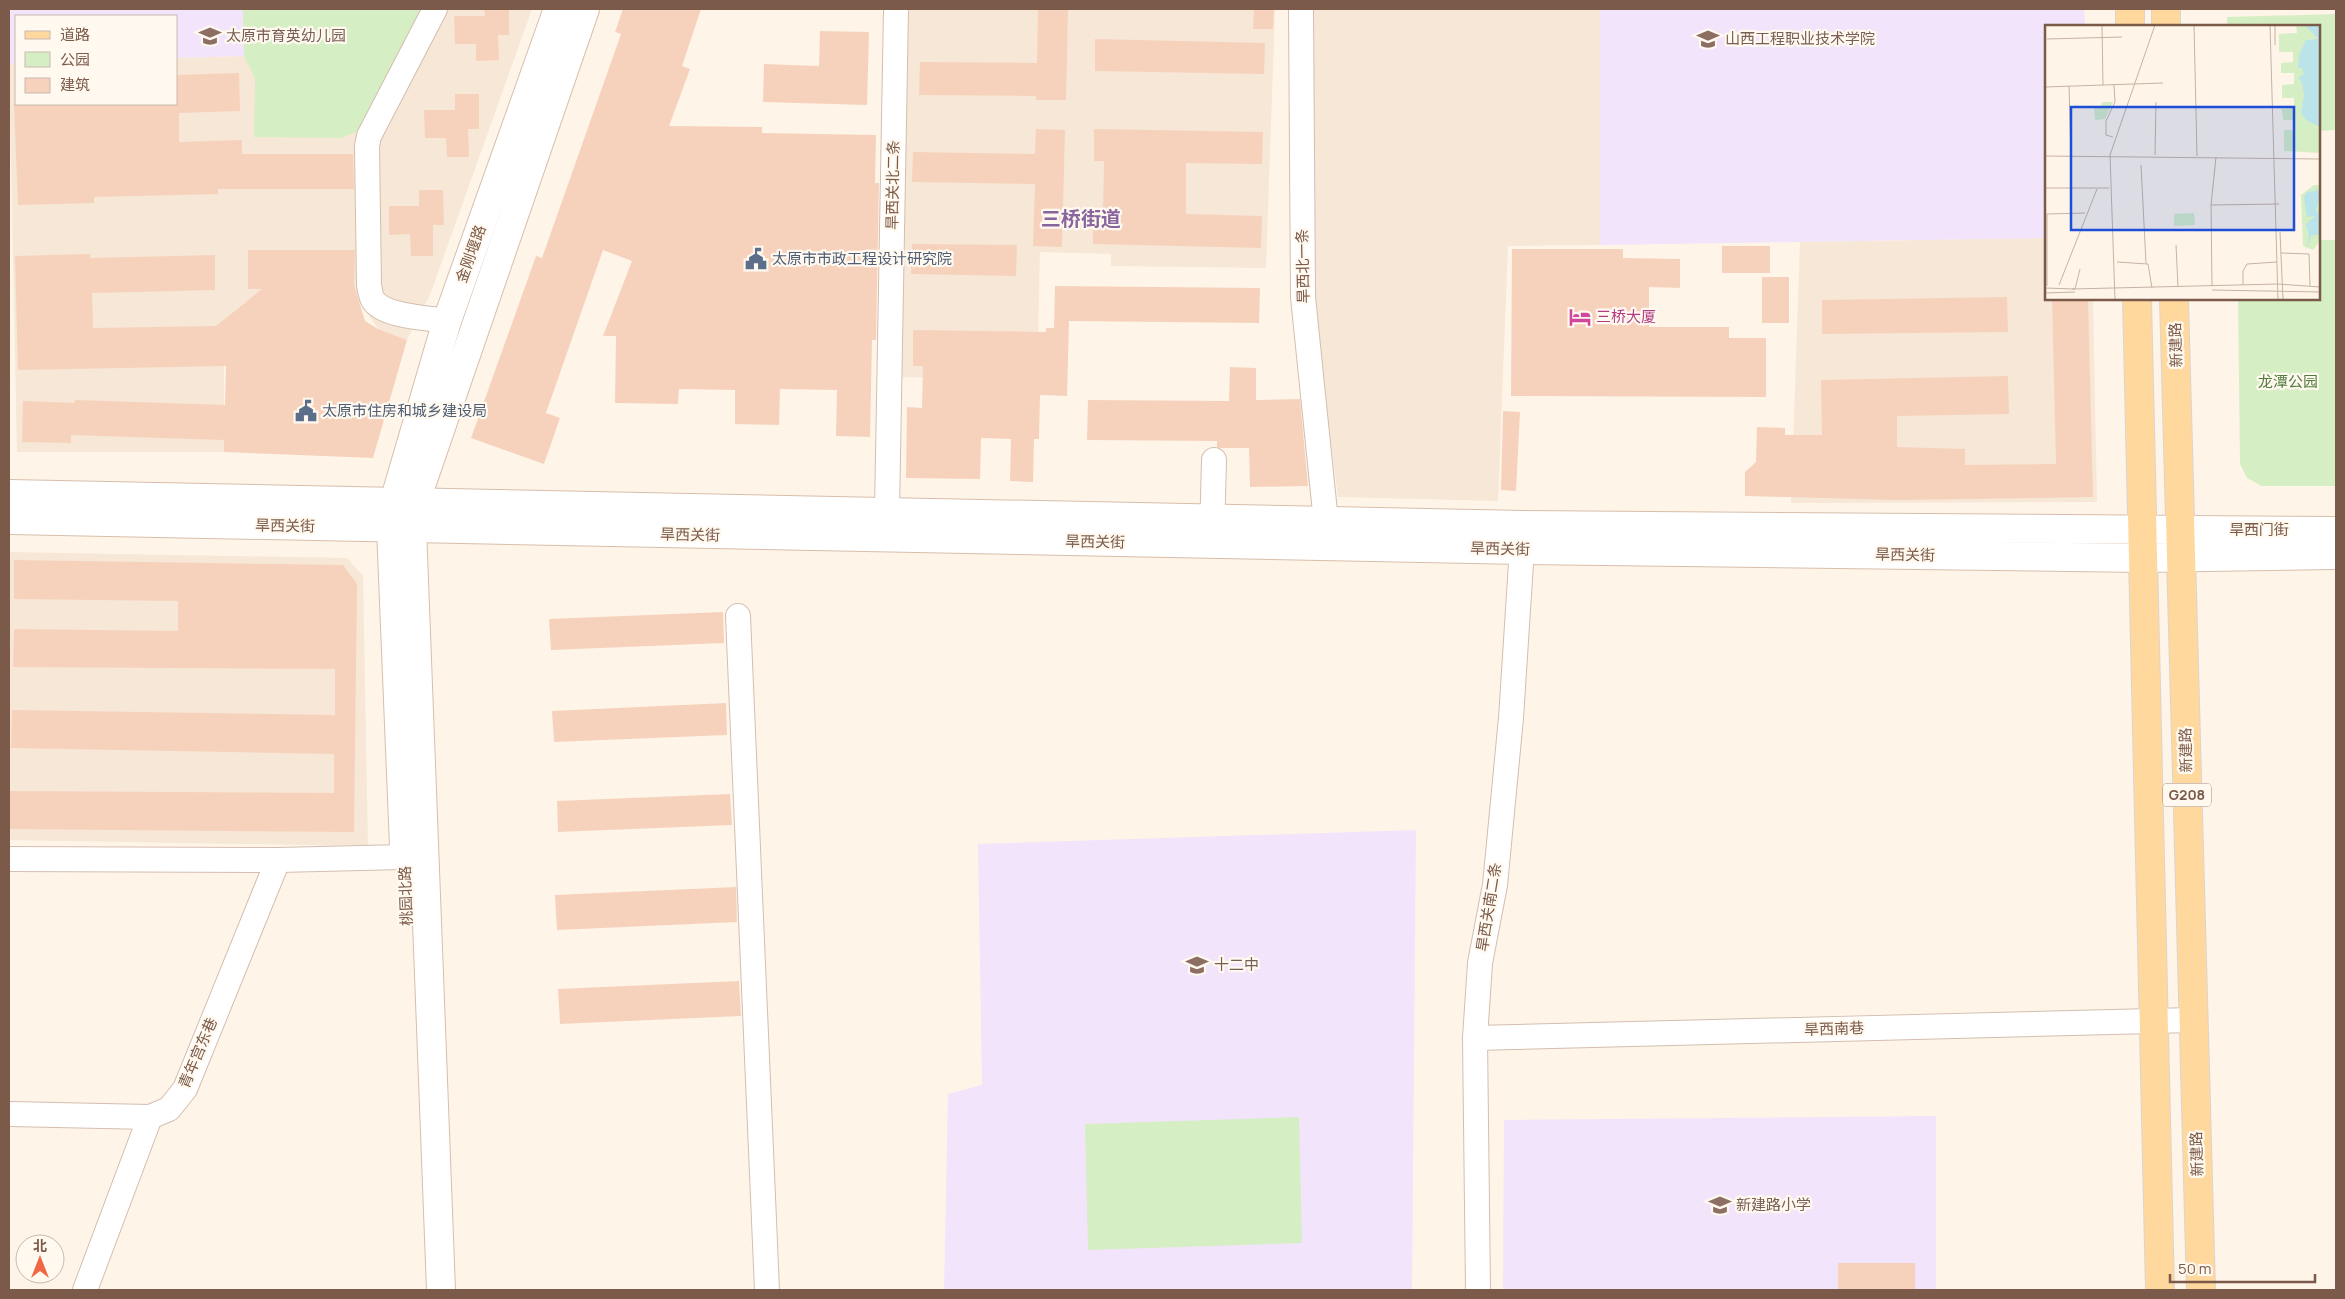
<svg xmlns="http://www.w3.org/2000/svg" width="2345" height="1299" font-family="Manrope,'Noto Sans SC',sans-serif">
  <rect width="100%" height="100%" fill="#fef5e8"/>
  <g fill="#f7e7d6">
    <polygon points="243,9 532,9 430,295 407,340 378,329 358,299 245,302 224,320 224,452 17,452 9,64 16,64 16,104 176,104 176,58 244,56"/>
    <polygon points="906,9 1275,9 1266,268 1111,266 1111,254 1040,252 1037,380 898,377"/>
    <polygon points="1310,9 1600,9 1600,245 1508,246 1498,501 1338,497 1313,309"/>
    <polygon points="2046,238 2046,299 2093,299 2097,502 1791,503 1800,242"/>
    <polygon points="9,552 347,558 363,576 368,846 9,840"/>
  </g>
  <g fill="#f2e4fb">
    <polygon points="9,9 243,9 244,56 176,58 176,16 16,16 16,64 9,64"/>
    <polygon points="1600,9 2084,9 2085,26 2046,26 2046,238 1600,245"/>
    <polygon points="1416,830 1412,1290 944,1290 948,1094 982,1085 978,844"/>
    <polygon points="1936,1116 1936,1290 1503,1290 1504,1120"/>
  </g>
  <g fill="#d6eec4">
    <polygon points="243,9 424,9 370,115 356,132 341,138 254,137 255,78 244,56"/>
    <polygon points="2336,14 2336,130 2319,131 2319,26 2227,26 2227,17"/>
    <polygon points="2319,240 2336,240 2336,486 2262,486 2247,478 2240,464 2238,299 2319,299"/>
    <polygon points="1299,1117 1302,1243 1088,1250 1085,1124"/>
  </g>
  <g fill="#f6d2bd">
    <polygon points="484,9 509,9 509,35 498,35 499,60 476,61 476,44 455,44 454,16 485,16"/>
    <polygon points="623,9 701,9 682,66 690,69 669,126 762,127 762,133 876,135 875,183 879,183 876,340 872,340 870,437 836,436 837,390 780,389 779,425 735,424 735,390 679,389 678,404 615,403 616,336 603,336 632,261 603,250 546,413 560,418 544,464 471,438 536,256 542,258 621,34 615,32"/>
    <polygon points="1038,9 1068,9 1066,100 1036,100 1036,96 919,95 920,62 1037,63"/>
    <polygon points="1254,9 1274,9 1273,29 1253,29"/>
    <polygon points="820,31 869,32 867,105 763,102 764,64 819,66"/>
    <polygon points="1095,39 1265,43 1264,74 1095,71"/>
    <polygon points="239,73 240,111 179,113 179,142 242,140 242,154 353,154 354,189 218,189 218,194 94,197 94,203 18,205 14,104 176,104 176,75"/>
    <polygon points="455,94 479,94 479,129 468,129 469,157 447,157 446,138 425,138 424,110 455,110"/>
    <polygon points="1036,129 1065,130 1062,247 1033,246 1035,184 912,182 913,152 1035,154"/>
    <polygon points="1094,129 1263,132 1262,164 1186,163 1186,214 1262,216 1261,248 1093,244 1093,212 1103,212 1104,161 1094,161"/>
    <polygon points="419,190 443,190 444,225 433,225 433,256 411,256 410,234 389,235 389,206 419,206"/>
    <polygon points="912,244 1017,245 1016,276 911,274"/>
    <rect x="1722" y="246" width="48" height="27"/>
    <polygon points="1512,249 1623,249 1623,258 1680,259 1680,288 1649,287 1649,327 1729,327 1729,338 1766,338 1766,397 1511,396"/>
    <polygon points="248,250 355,250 354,285 365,321 378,329 407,340 373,458 224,452 224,440 71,435 71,443 22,442 23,401 75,403 75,400 225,405 226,366 18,370 15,256 90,254 90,258 215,255 215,290 92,293 93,328 216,326 262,289 248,289"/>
    <rect x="1762" y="277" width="27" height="46"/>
    <polygon points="1055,286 1260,288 1259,323 1069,321 1067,396 1040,395 1039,439 1034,439 1033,482 1010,481 1011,439 981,438 980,479 906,478 907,407 922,408 923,366 913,366 913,330 1046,332 1046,328 1054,328"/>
    <polygon points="2007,297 2008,332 1822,334 1822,300"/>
    <polygon points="2052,299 2088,299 2093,497 1896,500 1745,496 1745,472 1756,462 1757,427 1785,428 1785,435 1822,435 1821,380 2008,376 2009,414 1897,416 1897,447 1965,449 1965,465 2056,464"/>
    <polygon points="1230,367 1256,368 1256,400 1300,399 1308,486 1250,487 1249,448 1219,448 1217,447 1217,441 1087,440 1088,400 1229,401"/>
    <polygon points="1503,411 1520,412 1516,491 1501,490"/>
    <polygon points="14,560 343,565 357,584 354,832 9,829 9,791 334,793 334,754 11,748 12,710 335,715 335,669 13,667 14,629 178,631 178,601 14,599"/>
    <polygon points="723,612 724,643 551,650 549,619"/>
    <polygon points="726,703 727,735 554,742 552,711"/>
    <polygon points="730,794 732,825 558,832 557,801"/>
    <polygon points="736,887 737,922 557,930 555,895"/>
    <polygon points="739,981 741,1016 560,1024 558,989"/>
    <rect x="1838" y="1263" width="77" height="27"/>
  </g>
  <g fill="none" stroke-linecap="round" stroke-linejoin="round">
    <g stroke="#d4beaf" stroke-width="26">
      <g id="street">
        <path d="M435 9 369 136 367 146 369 285C370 290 371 297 373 300 384 317 429 318 447 321"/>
        <polyline points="1301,9 1303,297 1326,522"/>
        <polyline points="887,511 896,9"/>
        <polyline points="1212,536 1214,460"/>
        <polyline points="738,616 767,1290"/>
        <polyline points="9,859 278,860 404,857"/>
        <polyline points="1475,1038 2192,1020"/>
        <polyline points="9,1114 150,1117"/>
        <polyline points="85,1290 150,1117 169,1109 185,1089 278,860"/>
        <polyline points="1478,1290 1475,1038 1480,963 1495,885 1511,718 1523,532"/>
      </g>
    </g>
    <g stroke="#d8beab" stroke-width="30">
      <g id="secondary">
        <polyline points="9,494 1524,525 2336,531"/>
        <polyline points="9,520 1523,550 2143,558 2336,555"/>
        <polyline points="404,847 391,528 394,502 447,321 558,9"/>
        <polyline points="441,1290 412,528 415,503 585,9"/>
      </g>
    </g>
    <g stroke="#ddd4d0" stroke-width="30">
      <g id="primary">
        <polyline points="2130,9 2130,26"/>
        <polyline points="2166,9 2166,26"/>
        <polyline points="2137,299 2160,1290"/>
        <polyline points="2174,299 2201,1290"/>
      </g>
    </g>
    <use href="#street" stroke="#fff" stroke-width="24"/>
    <use href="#secondary" stroke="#fff" stroke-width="28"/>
    <use href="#primary" stroke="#ffd89e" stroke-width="28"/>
  </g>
  <defs>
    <g id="school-bare" transform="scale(1.725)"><path d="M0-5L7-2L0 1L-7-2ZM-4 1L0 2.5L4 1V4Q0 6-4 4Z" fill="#8d6e63" stroke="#fff9f0" stroke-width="2.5" paint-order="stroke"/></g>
    <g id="civic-bare" transform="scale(1.725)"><path d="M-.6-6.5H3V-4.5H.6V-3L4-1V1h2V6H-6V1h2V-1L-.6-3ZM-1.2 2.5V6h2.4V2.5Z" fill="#5c6f8a" stroke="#fff9f0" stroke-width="2.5" paint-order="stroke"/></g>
    <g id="hotel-bare" transform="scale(1.725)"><path d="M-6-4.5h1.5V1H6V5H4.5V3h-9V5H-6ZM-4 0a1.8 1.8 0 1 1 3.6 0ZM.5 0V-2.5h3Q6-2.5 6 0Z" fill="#d1479c" stroke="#fff9f0" stroke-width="2.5" paint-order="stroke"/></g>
  </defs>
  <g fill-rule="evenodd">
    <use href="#school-bare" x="210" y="36"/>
    <use href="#school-bare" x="1708" y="39"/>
    <use href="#civic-bare" x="756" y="259"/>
    <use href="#hotel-bare" x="1580" y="317"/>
    <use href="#civic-bare" x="306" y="411"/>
    <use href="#school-bare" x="1197" y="965"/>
    <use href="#school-bare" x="1720" y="1205"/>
  </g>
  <g text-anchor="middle" stroke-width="4.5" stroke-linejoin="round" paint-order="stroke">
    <rect fill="#fff9f0" stroke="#a38a7b" stroke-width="1" x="2163" y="783.5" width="48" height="23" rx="4"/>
    <g font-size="14" font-weight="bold" fill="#7b5a49">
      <text x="2187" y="800">G208</text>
    </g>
    <g font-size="15" fill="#785e54" stroke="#fff9f0" text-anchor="start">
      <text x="226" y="41">太原市育英幼儿园</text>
      <text x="1725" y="44">山西工程职业技术学院</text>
      <text x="1214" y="970">十二中</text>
      <text x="1736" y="1210">新建路小学</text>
    </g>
    <g font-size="15" fill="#7b5a49" stroke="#fff9f0">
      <text transform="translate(893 185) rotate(-89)" y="5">旱西关北二条</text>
      <text transform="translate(471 254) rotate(-70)" y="5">金刚堰路</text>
      <text transform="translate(1303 266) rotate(-91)" y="5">旱西北一条</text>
      <text transform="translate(2176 345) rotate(-92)" y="5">新建路</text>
      <text transform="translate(285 526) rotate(1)" y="5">旱西关街</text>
      <text x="2259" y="535">旱西门街</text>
      <text transform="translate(690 535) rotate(1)" y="5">旱西关街</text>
      <text transform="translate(1095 542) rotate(1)" y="5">旱西关街</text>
      <text transform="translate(1500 549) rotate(1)" y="5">旱西关街</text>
      <text transform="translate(1905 555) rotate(1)" y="5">旱西关街</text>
      <text transform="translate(2186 750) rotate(-91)" y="5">新建路</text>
      <text transform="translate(406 896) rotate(-92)" y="5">桃园北路</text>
      <text transform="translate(1489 907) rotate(-81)" y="5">旱西关南二条</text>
      <text transform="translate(1834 1029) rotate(-2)" y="5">旱西南巷</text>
      <text transform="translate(198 1053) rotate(-67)" y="5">青年宫东巷</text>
      <text transform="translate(2197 1154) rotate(-92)" y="5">新建路</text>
    </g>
    <g font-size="15" fill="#4e5e75" stroke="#fff9f0" text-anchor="start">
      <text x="772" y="264">太原市市政工程设计研究院</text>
      <text x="322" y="416">太原市住房和城乡建设局</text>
    </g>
    <g font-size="15" fill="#b23c85" stroke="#fff9f0" text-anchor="start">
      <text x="1596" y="322">三桥大厦</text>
    </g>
    <g font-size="15" fill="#517c3d" stroke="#fff9f0">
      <text x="2288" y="387">龙潭公园</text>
    </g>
    <g font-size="20" font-weight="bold" fill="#89659e" stroke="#fff9f0">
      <text x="1081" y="226">三桥街道</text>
    </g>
  </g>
  <g transform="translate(2045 25)">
    <rect width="275" height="275" fill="#fef5e8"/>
    <path d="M251 0H275V128L239 126V105H249V95H238L237 84 249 83V73H237V60L249 59V48H236V38L248 37V27H234V9L252 8ZM57 77H68L60 94 50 95 49 82H56ZM269 160H275V216L268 225 258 221 256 170ZM149 188 150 200 129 201V189Z" fill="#d6eec4"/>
    <path d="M260 0H275V102L261 95 256 88 259 70 257 58 253 53 259 49 257 43H253L254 30 261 15 273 14ZM270 162 275 170 271 186 275 190V209L266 211 261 226 264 211 261 199 270 191 262 192 259 172 262 167 270 166Z" fill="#bae4ea"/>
    <path fill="none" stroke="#c6b2a3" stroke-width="1" d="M57 0 58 60M149 0 152 131M225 0 233 275M230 0V20M2 14 77 12M24 61 26 129M0 62 118 58M68 112 61 110V96L70 77 69 60M110 130 111 77M0 131 275 134M96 140 101 238M0 163H64M166 180 234 179M235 207 238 275M131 220 133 262M236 228 264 229 265 261M72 237 103 239 107 263M14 260 52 164M198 260V246L202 239 232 237M2 261V189L40 188M167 261 166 180 171 132M0 263 30 264M27 264 233 259 275 262M30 264 35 244M167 265 275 267M0 268 30 267M70 275 65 130 110 0"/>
    <path fill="#1d4ed8" fill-opacity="0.15" stroke="#1d4ed8" stroke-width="2.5" d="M26 82H249V205H26Z"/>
    <rect width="275" height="275" fill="none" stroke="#7b5a49" stroke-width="2.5"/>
  </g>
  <rect width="2345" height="1299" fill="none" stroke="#7b5a49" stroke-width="20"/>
  <rect x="15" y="15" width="162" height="90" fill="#fff9f0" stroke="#cab9ad"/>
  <rect x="25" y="31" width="25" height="8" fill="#ffd89e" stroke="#cab9ad"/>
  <text x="60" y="40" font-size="15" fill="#7b5a49">道路</text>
  <rect x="25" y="52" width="25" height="15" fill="#d6eec4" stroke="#cab9ad"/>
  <text x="60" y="65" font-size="15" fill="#7b5a49">公园</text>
  <rect x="25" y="78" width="25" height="15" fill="#f6d2bd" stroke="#cab9ad"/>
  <text x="60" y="90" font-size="15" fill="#7b5a49">建筑</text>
  <g transform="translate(40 1259)"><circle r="24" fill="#fff9f0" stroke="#cab9ad"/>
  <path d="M0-4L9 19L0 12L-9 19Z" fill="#f16644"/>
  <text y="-8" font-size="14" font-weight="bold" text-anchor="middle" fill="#7b5a49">北</text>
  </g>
  <path d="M2170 1274v8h145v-8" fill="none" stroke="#7b5a49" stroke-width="2.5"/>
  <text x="2178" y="1274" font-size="15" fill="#7b5a49" stroke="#fff9f0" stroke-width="4" paint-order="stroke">50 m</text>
</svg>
